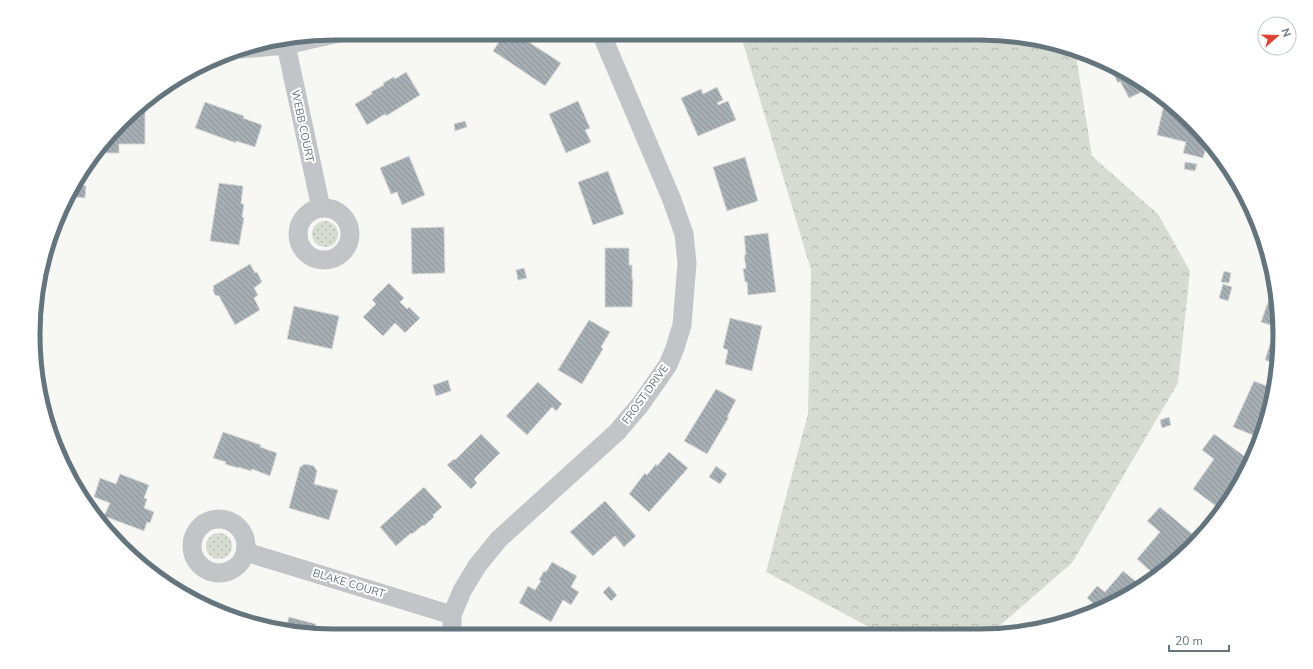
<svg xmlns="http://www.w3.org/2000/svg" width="1313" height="669" font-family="'Nunito Sans',sans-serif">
  <defs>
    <pattern id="grass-dots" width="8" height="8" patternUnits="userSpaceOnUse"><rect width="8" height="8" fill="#d7dcd3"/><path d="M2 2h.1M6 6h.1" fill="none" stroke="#b2b7b0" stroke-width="1.8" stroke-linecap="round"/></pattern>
    <pattern id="forest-crowns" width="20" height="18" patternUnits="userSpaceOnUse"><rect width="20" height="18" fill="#d7dcd3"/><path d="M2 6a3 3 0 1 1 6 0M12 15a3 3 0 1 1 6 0" fill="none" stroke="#b2b7b0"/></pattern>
    <pattern id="building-back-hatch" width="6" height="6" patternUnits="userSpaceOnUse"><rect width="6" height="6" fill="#a6afb3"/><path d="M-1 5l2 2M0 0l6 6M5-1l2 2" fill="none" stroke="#8b9397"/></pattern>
  </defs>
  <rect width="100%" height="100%" fill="#f7f7f4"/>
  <g fill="url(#grass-dots)">
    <circle cx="325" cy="234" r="13"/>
    <circle cx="219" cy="546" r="13"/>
  </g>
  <polygon fill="url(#forest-crowns)" points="740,33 998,34 1056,43 1075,50 1092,156 1158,214 1190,271 1178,383 1072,563 990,634 882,634 766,572 808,414 811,270"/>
  <g fill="url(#building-back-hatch)" stroke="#d9d8d7">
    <polygon points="505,33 510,33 523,41 524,39 561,63 545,86 493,51"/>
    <polygon points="1108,62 1112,64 1150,88 1129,98 1120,81 1118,83"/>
    <polygon points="406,72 420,95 386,116 385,114 367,125 355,104 372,94 371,92 384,85 383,83 394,77 395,79"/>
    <polygon points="717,87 723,100 717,103 718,105 728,101 736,120 698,136 681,98 701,89 703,94"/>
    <polygon points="578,101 590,128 585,130 591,142 566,153 549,114"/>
    <polygon points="205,102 244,116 243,118 262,125 255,147 236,141 236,143 195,128"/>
    <polygon points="1164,104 1174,107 1205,136 1208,140 1203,158 1183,153 1186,142 1157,135"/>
    <polygon points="138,107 145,107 145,144 119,144 119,153 106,153 105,145 101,145 108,136"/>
    <polygon points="465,121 467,127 455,131 454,124"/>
    <polygon points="409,156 425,195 402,205 397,192 391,194 380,168"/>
    <polygon points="745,157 758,201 727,211 713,167"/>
    <polygon points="1185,162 1197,164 1195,171 1184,169"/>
    <polygon points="608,171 624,214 593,225 578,182"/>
    <polygon points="219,183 243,186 241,204 244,204 242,217 244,218 239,245 210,241"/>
    <polygon points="76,185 86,186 85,198 76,197"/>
    <polygon points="444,227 445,273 412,274 411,228"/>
    <polygon points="768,233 776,292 748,295 747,282 745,282 743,269 746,268 744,255 746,255 744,236"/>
    <polygon points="605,248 629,248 629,265 632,265 632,279 633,279 632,307 605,307"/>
    <polygon points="250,264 255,273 257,272 262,282 254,288 258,295 254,298 260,310 235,325 219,296 215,295 213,290 214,288 213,286"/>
    <polygon points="524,268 527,278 518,280 516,270"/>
    <polygon points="1224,271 1231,273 1229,283 1221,282"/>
    <polygon points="389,283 404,298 400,302 407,309 409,307 420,318 405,333 395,323 383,336 363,317 376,304 372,300"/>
    <polygon points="1223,284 1232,287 1228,301 1219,298"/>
    <polygon points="1268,302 1278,305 1279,354 1278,365 1265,360 1276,325 1274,324 1274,326 1261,322"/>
    <polygon points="294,306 339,316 332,349 287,339"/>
    <polygon points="730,318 762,326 752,371 725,364 728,350 723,348"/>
    <polygon points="589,320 610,332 601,347 603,349 582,384 558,370"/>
    <polygon points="448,380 451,391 436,396 433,385"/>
    <polygon points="1254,381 1274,389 1270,412 1260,438 1233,427"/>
    <polygon points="538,382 562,404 556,411 552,407 527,435 506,416"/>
    <polygon points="716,389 736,400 727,417 729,417 707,454 684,441"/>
    <polygon points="1169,417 1171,425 1162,428 1160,420"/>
    <polygon points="223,432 261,445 260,447 277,453 270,476 252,469 251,471 238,467 238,468 225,464 226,462 213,458"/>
    <polygon points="481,434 500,453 474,479 477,483 471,489 447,465 454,459 455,460"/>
    <polygon points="1214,434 1251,461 1249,468 1234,490 1230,487 1216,506 1193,489 1214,459 1202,450"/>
    <polygon points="669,452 688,468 649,512 629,494 645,473 647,475 656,464 657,466"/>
    <polygon points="305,464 314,466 317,471 314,484 338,490 329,520 289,508 300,467"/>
    <polygon points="716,466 727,474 720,484 709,477"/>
    <polygon points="120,474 149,485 144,498 147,499 144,508 154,512 150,523 147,522 144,531 104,516 110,503 94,497 100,478 116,484"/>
    <polygon points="424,487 442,507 433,515 434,517 424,526 423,525 412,534 411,533 396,546 380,527"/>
    <polygon points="605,501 636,536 624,547 615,536 593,556 570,532"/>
    <polygon points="1160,507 1197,538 1185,553 1182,551 1165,571 1157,577 1137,559 1160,532 1147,521"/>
    <polygon points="552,562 577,576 571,587 579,592 571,605 563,600 551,622 519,603 528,586 535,590 541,581 539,580 544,571 546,572"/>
    <polygon points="1123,571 1141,586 1094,613 1087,615 1095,605 1087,598 1097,586 1105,592"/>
    <polygon points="609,586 617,595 611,601 603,592"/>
    <polygon points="289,617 316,624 315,630 328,633 327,635 315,635 285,630"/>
  </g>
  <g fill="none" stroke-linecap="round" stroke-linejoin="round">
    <g stroke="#c1c5c8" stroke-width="19">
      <polyline points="286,45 321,208"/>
      <polyline points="241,49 286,45 339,33"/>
      <circle cx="324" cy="234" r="26"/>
      <circle cx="219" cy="546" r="27"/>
      <polyline points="246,552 452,615"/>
      <polyline points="452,635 452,615 462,591 477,566 499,539 617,432 640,405 668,365 675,348 682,325 687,263 684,234 672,200 601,33"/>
    </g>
  </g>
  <g text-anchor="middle" stroke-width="4" stroke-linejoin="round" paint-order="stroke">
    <g font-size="11" fill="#64757e" stroke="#fff">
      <text transform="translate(303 126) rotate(78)" y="4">WEBB COURT</text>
      <text transform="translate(645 394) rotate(-54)" y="4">FROST DRIVE</text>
      <text transform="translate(349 583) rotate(17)" y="4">BLAKE COURT</text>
    </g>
  </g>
  <path d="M0 0H1313V669H0ZM334 40H979A294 294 0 0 1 1273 334V335A294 294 0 0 1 979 629H334A294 294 0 0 1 40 335V334A294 294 0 0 1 334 40Z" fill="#fff" fill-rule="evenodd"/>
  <path fill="none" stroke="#64757e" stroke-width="5" d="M334 40H979A294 294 0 0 1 1273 334V335A294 294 0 0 1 979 629H334A294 294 0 0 1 40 335V334A294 294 0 0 1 334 40Z"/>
  <g transform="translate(1277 36) rotate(70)"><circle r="19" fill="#ffffff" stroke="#c1c8cb"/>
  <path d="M0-3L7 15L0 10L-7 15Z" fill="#da4631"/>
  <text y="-6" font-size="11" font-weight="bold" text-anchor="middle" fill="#64757e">N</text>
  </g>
  <path d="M1169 645v6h60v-6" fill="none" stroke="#64757e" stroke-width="2"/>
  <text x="1175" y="645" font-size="12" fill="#64757e" stroke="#ffffff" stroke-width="3" paint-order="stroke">20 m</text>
</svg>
